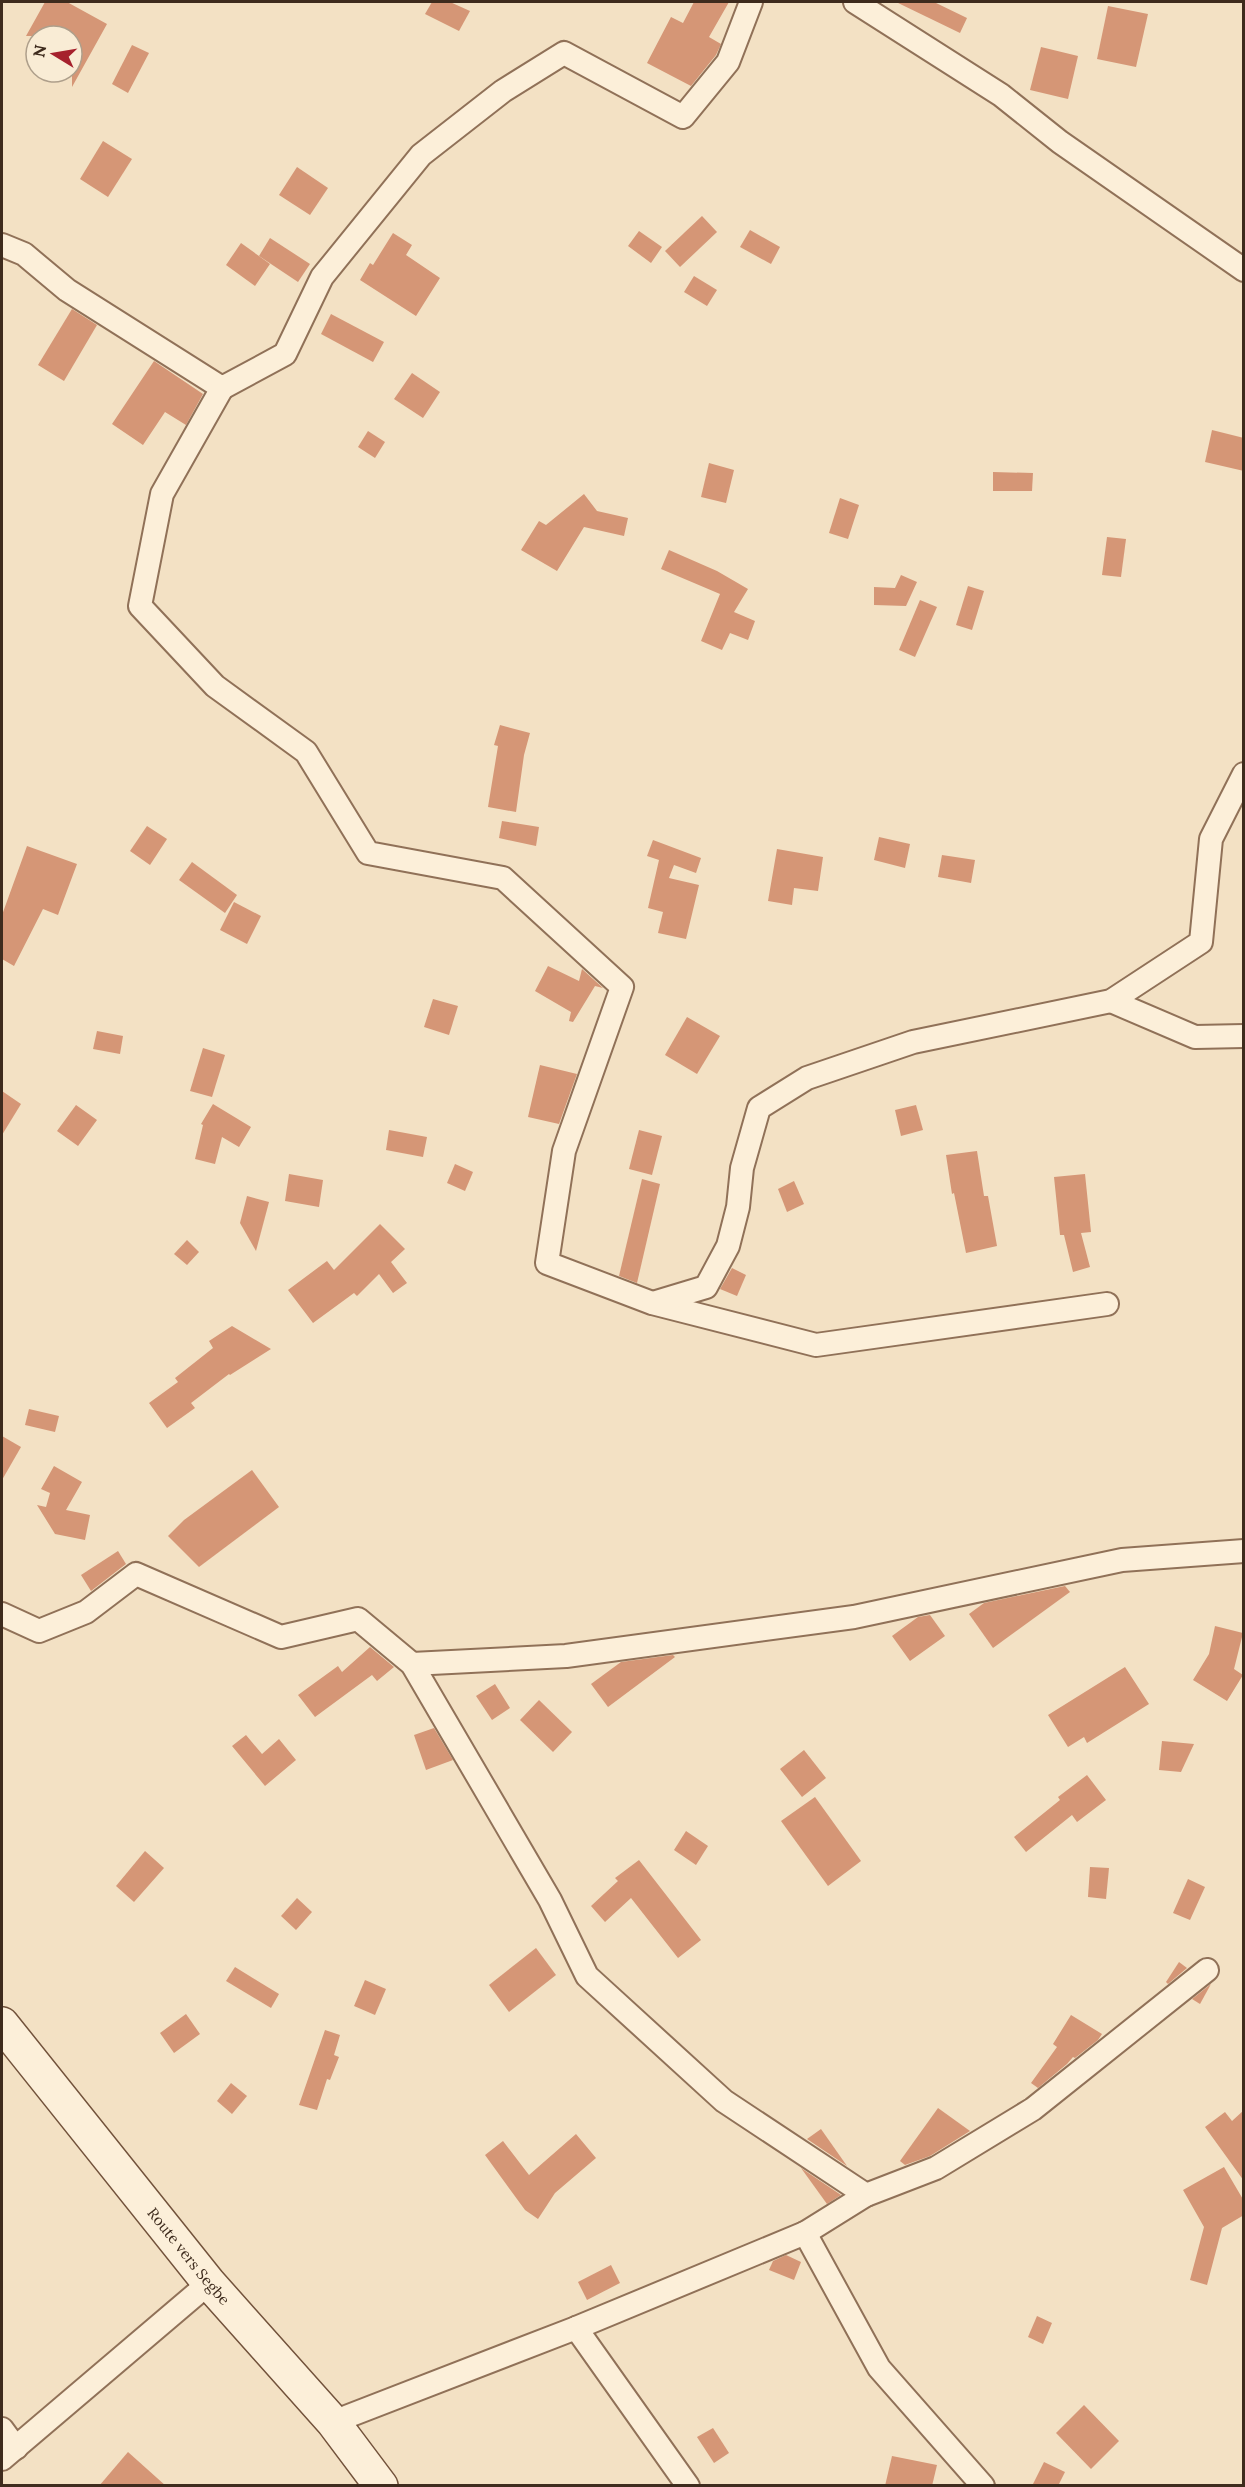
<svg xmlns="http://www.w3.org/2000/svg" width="1245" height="2487" font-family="Lora,serif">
  <rect width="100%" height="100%" fill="#f3e1c4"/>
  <g fill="#d59676">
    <polygon points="45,2 67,2 107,24 72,87 72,36 26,36"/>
    <polygon points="432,2 450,2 470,11 459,31 425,14"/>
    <polygon points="694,2 729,2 709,37 721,44 716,55 691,86 647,63 671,17 683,23"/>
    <polygon points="896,2 934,2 967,18 960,33"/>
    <polygon points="1108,6 1148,14 1136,67 1097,59"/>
    <polygon points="132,45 149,53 128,93 112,84"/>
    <polygon points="1041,47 1078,56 1068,99 1030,90"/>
    <polygon points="103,141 132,159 108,197 80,179"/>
    <polygon points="297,167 328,188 310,215 279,195"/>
    <polygon points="702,216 717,232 680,267 665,251"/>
    <polygon points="750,230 780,247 771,264 740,247"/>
    <polygon points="639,231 662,247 651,263 628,246"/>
    <polygon points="393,233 412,245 406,255 440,278 416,316 360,280 370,263 373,265"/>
    <polygon points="270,238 310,264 298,282 259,256"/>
    <polygon points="241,243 270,264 255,286 226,265"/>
    <polygon points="694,276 717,290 707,306 684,292"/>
    <polygon points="72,309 97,325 64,381 38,365"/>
    <polygon points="331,314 384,342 373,362 321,334"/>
    <polygon points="154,361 203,394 186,425 165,412 143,445 112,424"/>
    <polygon points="412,373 440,392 423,418 394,399"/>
    <polygon points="1212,430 1244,438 1244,471 1205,462"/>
    <polygon points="368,431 385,442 375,458 358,447"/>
    <polygon points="709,463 734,470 726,503 701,497"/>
    <polygon points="993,472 1033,473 1032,491 993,491"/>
    <polygon points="584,494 597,511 628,518 624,536 584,527 557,571 521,550 539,521 546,525"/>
    <polygon points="840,498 859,505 848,539 829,533"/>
    <polygon points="1107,537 1126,539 1121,577 1102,575"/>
    <polygon points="669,550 717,571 748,589 734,612 755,621 748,640 730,633 722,650 701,641 720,594 661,569"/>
    <polygon points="901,575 917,582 906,606 874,605 874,587 895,588"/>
    <polygon points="968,586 984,591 972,630 956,625"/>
    <polygon points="920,600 937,607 915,657 899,650"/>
    <polygon points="500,725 530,733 524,755 516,812 488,807 498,746 494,745"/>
    <polygon points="502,821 539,827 536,846 499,838"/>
    <polygon points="147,826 167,839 150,865 130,851"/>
    <polygon points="879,837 910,844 905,868 874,860"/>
    <polygon points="653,840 701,858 696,873 674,865 669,878 699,885 686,939 658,933 663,912 648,908 659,860 647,856"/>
    <polygon points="27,846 77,864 58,915 43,909 14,966 2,959 2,915"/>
    <polygon points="777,849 823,857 818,891 794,888 792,905 768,901"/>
    <polygon points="942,855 975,860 971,883 938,877"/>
    <polygon points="192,862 237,895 225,913 179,880"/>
    <polygon points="234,902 261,916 247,944 220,930"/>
    <polygon points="548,966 579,981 582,969 603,988 595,986 573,1022 569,1021 571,1012 535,991"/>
    <polygon points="433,999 458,1006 449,1035 424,1027"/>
    <polygon points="687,1017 720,1036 697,1074 665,1055"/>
    <polygon points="97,1031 123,1036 120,1054 93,1049"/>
    <polygon points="203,1048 225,1055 212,1097 190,1091"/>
    <polygon points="540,1065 577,1074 559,1124 528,1117"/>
    <polygon points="2,1091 21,1104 2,1135"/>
    <polygon points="213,1104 251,1127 239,1147 222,1137 215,1164 195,1159 203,1125 201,1124"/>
    <polygon points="76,1105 97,1120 78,1146 57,1131"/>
    <polygon points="916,1105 923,1130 901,1136 895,1110"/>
    <polygon points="389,1130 427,1137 423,1157 386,1150"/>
    <polygon points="639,1130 662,1136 652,1175 629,1169"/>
    <polygon points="977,1151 984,1196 988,1196 997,1246 966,1253 954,1193 952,1194 946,1155"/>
    <polygon points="455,1164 473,1172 465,1191 447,1183"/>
    <polygon points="289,1174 323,1180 319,1207 285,1201"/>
    <polygon points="1085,1174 1091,1232 1081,1233 1090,1267 1073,1272 1064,1235 1060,1235 1054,1177"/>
    <polygon points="642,1179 660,1184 637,1283 619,1276"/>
    <polygon points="794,1181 804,1204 787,1212 778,1189"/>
    <polygon points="247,1196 269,1202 256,1251 240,1223"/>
    <polygon points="380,1224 405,1249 391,1262 407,1283 393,1293 379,1274 357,1296 354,1293 313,1323 288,1290 327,1261 334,1270"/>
    <polygon points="187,1240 199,1252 187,1265 174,1254"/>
    <polygon points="732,1268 746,1275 737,1296 720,1289"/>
    <polygon points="232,1326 271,1349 230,1375 229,1374 191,1403 195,1408 167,1428 149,1403 178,1382 175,1378 213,1348 209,1341"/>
    <polygon points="29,1409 59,1416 55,1432 25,1425"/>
    <polygon points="2,1436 21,1447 2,1480"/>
    <polygon points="54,1466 82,1482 66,1510 90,1515 85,1540 55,1534 37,1505 46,1507 50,1493 41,1489"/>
    <polygon points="252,1470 279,1507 199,1567 168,1536 184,1520"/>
    <polygon points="118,1551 126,1564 91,1591 81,1575"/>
    <polygon points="1065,1586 1070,1592 993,1648 969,1614 984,1603"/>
    <polygon points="930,1615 945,1636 910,1661 892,1636 918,1617"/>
    <polygon points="1215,1626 1243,1633 1234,1669 1243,1675 1227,1701 1193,1680 1209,1654"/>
    <polygon points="370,1647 394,1667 377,1681 372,1675 315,1717 298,1695 338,1666 342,1672"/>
    <polygon points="673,1655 675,1657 608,1707 591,1684 621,1662"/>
    <polygon points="1125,1667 1149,1704 1087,1743 1084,1737 1068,1747 1048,1715"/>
    <polygon points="495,1684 510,1708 492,1720 476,1696"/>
    <polygon points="539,1700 572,1732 553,1752 520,1720"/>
    <polygon points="434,1728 453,1760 426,1770 414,1735"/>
    <polygon points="246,1735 262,1754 279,1739 296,1760 265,1786 232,1746"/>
    <polygon points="1162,1741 1194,1744 1181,1772 1159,1770"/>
    <polygon points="804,1750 826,1778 802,1797 780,1769"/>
    <polygon points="1087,1775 1106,1800 1077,1822 1072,1815 1026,1852 1014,1837 1060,1800 1058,1797"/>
    <polygon points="815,1797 861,1861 828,1886 781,1821"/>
    <polygon points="686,1831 708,1846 696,1865 674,1850"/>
    <polygon points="145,1851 164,1868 134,1902 116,1886"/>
    <polygon points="639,1860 701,1940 678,1958 631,1898 605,1922 591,1906 618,1881 615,1878"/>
    <polygon points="1090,1867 1109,1868 1106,1899 1088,1897"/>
    <polygon points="1188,1879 1205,1887 1190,1920 1173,1913"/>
    <polygon points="297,1898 312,1912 296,1930 281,1916"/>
    <polygon points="536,1948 556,1975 509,2012 489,1985"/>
    <polygon points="1179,1962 1187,1968 1168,1984 1166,1982"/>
    <polygon points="235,1967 279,1994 271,2008 226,1981"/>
    <polygon points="365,1980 386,1989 375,2015 354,2006"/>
    <polygon points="1211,1984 1200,2004 1192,1999"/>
    <polygon points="186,2014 200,2034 174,2053 160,2033"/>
    <polygon points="1071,2015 1102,2034 1098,2040 1075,2058 1073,2057 1067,2064 1038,2088 1031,2083 1057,2047 1053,2044"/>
    <polygon points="325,2030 340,2035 334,2055 339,2057 330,2080 327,2079 317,2110 299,2105"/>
    <polygon points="231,2083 247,2096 232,2114 217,2101"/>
    <polygon points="938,2108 970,2131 930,2156 905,2165 900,2161"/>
    <polygon points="1244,2110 1244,2181 1205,2127 1225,2112 1232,2121"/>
    <polygon points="821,2129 847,2166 807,2139"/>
    <polygon points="576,2134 596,2158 555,2193 538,2219 525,2210 485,2155 503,2141 529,2175"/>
    <polygon points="1224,2167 1244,2201 1244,2215 1222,2228 1207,2285 1190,2280 1204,2227 1183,2190"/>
    <polygon points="801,2168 841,2195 827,2204"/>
    <polygon points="786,2255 801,2262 794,2280 769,2270 773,2261"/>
    <polygon points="611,2265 620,2283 587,2300 578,2282"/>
    <polygon points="1037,2316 1052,2323 1043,2344 1028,2337"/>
    <polygon points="1084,2405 1119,2441 1091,2469 1056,2433"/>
    <polygon points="713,2428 729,2453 714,2463 697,2437"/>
    <polygon points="128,2452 166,2486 99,2486"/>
    <polygon points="892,2456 937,2465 932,2486 885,2486"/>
    <polygon points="1044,2462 1065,2472 1058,2486 1032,2486"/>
  </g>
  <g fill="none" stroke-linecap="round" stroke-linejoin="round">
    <g stroke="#907158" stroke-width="26">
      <g id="street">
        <polyline points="855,2 1001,95 1060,142 1244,270"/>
        <polyline points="2,245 24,254 67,290 222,388 285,354 322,277 421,155 503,91 564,53 683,117 728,62 751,2"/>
        <polyline points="222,388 162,494 140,606 215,686 306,752 368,853 503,878 622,987 564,1151 547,1263 652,1303 816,1345 1107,1304"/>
        <polyline points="1111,1001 1195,1037 1244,1036"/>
        <polyline points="653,1303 706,1287 728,1246 738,1207 742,1168 759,1108 807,1078 913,1042 1111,1001 1201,942 1211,839 1244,774"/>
        <polyline points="2,1614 39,1631 86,1612 136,1574 281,1637 358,1619 412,1664 550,1900 587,1976 724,2101 866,2195"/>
        <polyline points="412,1664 566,1656 854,1617 1122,1560 1244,1551"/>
        <polyline points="805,2233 879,2368 983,2486"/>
        <polyline points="576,2328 688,2486"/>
        <polyline points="333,2422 576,2328 805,2233 866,2195 936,2168 1033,2109 1207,1970"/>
        <polyline points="2,2429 16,2448"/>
        <polyline points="2,2459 209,2283"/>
      </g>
    </g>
    <g stroke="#72523b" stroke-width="36">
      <g id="secondary">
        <path id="s1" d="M2 2024 209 2283 333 2422 381 2486"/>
      </g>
    </g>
    <use href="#street" stroke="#fcefd9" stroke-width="22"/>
    <use href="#secondary" stroke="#fcefd9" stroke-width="33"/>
  </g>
  <g text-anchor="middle" stroke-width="5" stroke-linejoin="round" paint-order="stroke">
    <g font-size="15" fill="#3e2b1d" stroke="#f9ecd5">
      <text dy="5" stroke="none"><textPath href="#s1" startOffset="298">Route vers Segbe</textPath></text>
    </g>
  </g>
  <rect width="1245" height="2487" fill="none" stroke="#3e2b1d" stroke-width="6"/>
  <g transform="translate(54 54) rotate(281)"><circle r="28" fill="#f9ecd5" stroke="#ae9f8b" stroke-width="1.5"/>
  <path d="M0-4.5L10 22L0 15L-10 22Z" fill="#a6212d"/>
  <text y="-9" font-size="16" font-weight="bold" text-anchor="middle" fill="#3e2b1d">N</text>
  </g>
</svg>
